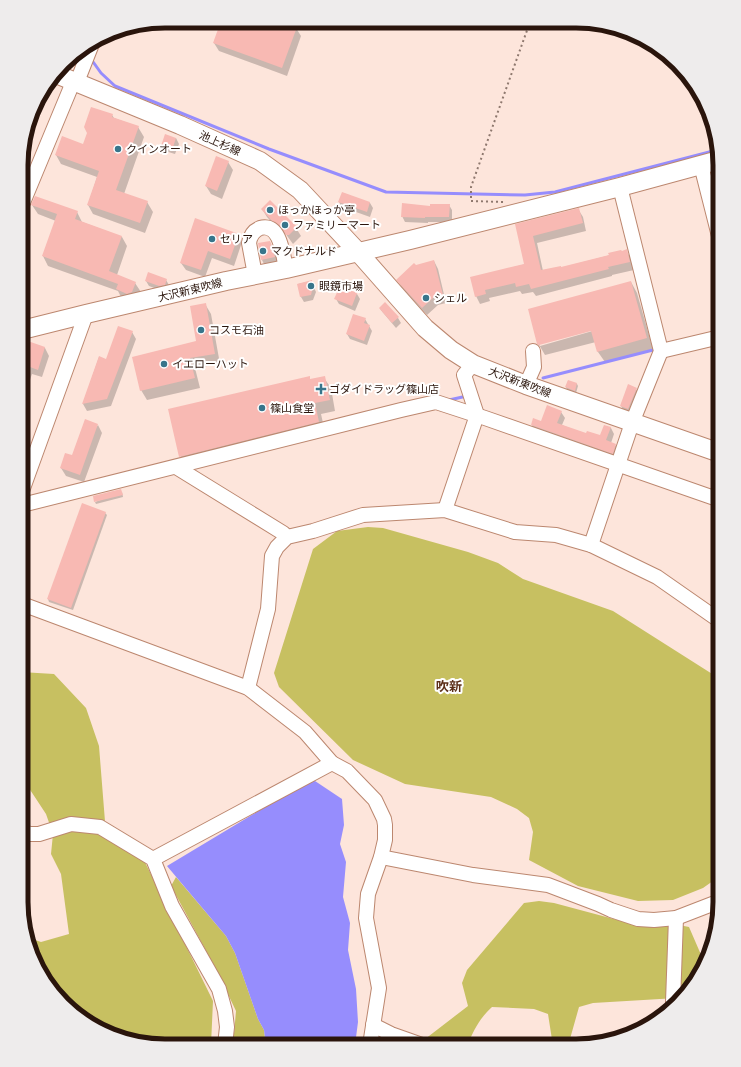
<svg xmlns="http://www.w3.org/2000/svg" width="741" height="1067" font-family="'Asap Condensed','Noto Sans JP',sans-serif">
  <rect width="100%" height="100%" fill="#fde5db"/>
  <g fill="#c7c061">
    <polygon points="368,527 383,528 468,552 498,563 523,579 613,611 717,677 720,681 720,876 703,888 673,900 638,901 578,886 529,860 533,832 529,818 517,809 491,797 405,784 353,760 279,687 274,673 313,549 337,531"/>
    <polygon points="21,672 54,674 86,708 99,746 106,834 138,848 213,1001 211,1045 146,1045 85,1022 36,965 29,938 41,942 69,934 61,874 51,854 53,834 46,814 21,776"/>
    <polygon points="176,877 226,936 235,953 258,1019 264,1030 265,1038 262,1045 233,1045 236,1011 217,971 171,886"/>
    <path d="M539 901 554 903 625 922 654 920 689 927 702 957 704 958 696 982 677 998 593 1003 579 1007 568 1046H553L548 1014 534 1009 492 1007C479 1019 474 1030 467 1046H416L468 1006 462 983 467 970 524 903Z"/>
  </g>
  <polygon fill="#968dfd" points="312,779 342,799 344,825 340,844 346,862 343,897 350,923 348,950 356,989 358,1022 355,1045 262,1045 265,1038 264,1030 258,1019 235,953 226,936 167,866"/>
  <g fill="#0003" fill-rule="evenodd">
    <polygon points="296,28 301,36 287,76 219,51 214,43"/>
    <polygon points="112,115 114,118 138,127 144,137 124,194 147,202 153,212 145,233 93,214 88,205 97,177 61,164 56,155 84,145"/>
    <polygon points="176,138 179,144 175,154 165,151 162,145"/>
    <polygon points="228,162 233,170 222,199 211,194 206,186"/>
    <polygon points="343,193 370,203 373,208 370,217 342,207 339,202"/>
    <polygon points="270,201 296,228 301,236 293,244 285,233 278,229 267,217 262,209"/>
    <polygon points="32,205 77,212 82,222 122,237 127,246 117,275 135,283 141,292 122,299 118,291 48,266 43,256 56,221 38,214"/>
    <polygon points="449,205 452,210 452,222 428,222 428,223 405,222 402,216 431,207"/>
    <polygon points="578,209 583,217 586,231 537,243 543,271 561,268 626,251 631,258 634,270 612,275 612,276 536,296 533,292 522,294 520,291 489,298 490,301 480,304 476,296 471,278 526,264 516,225"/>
    <polygon points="238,235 242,242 234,266 212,258 205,277 186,270 181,263"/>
    <polygon points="270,242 274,250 279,265 266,268 262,260"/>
    <polygon points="434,261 438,269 446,303 438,305 427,315 402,288 398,280"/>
    <polygon points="22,265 27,267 30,272 22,294"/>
    <polygon points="166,280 169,285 167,290 162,291 149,286 146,281"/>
    <polygon points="311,281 316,292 313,300 304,302 301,297 298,284"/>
    <path d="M631 282 637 293 653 349 605 362 598 352 596 342 545 355 538 343ZM596 328V330L540 346V344Z"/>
    <polygon points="357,294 360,299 355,311 339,304 336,299"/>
    <polygon points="205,304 211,314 220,364 195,368 200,388 147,400 141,390 197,342"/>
    <polygon points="380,309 398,318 401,323 396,328"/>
    <polygon points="365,319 372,331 367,345 350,339 347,334"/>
    <polygon points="132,332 136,339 111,406 87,411 83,404 99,357 106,360"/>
    <polygon points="22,341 45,348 49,356 42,377 32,374 22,403"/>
    <polygon points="324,378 331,388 335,411 321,414 325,432 186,467 180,457 311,380"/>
    <polygon points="568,381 577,384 578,386 576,393 567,390 566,387"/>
    <polygon points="636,389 639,394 631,414 624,411 621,406"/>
    <polygon points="561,412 565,418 562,425 587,435 600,437 605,426 611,428 614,434 611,443 615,445 619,451 616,459 535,431 532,425 542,422"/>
    <polygon points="719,413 720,413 720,434 718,434 714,427"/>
    <polygon points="98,425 102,433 84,482 66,476 61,468 73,457"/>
    <polygon points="122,492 123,497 96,504 95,502"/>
    <polygon points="105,513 107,515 73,610 49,602 48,599"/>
  </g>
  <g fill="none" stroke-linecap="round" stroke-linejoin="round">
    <g stroke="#968dfd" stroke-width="3">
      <polyline points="91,59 101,73 115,86 269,149 386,192 525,195 555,192 717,150"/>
      <polyline points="543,378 657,349"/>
      <polyline points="449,400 467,396"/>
    </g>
  </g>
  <g fill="#f8b9b3">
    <polygon points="221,21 281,21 297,27 282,68 213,43"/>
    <polygon points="91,107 113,114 112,117 139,126 116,190 148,201 140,223 87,205 99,171 55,155 62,136 83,144 87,133 84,127"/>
    <polygon points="165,134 176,138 172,150 161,146"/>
    <polygon points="216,156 229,161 217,191 205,186"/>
    <polygon points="342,192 370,202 367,212 338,202"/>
    <polygon points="35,196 78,211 75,219 122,236 109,271 136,282 132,292 127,294 116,289 118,284 42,256 57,214 31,205"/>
    <polygon points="270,200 297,227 289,235 286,235 279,225 272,221 261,209"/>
    <polygon points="402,203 430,206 430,204 450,204 449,217 425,217 425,218 401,217"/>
    <polygon points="579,208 583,223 533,236 541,270 561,266 561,267 609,255 608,253 621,250 622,251 627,249 630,262 608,267 609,269 531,289 529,284 516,287 515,283 485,290 486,294 475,297 470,277 524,264 515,224"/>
    <polygon points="195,218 239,234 230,259 208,251 201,270 180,263"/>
    <polygon points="270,241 275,257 261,260 258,243"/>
    <polygon points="434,260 443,295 434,297 422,308 396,280 414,263 416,265"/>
    <polygon points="148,272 167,279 165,285 159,286 145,281"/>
    <polygon points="312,280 313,286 311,295 300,297 297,284"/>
    <polygon points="631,281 647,338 597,352 591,331 539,345 537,344 528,309"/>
    <polygon points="340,286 357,293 352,306 334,299"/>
    <polygon points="385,302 399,317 392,323 379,308"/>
    <polygon points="206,303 215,354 190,358 195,378 140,391 132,357 196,341 190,306"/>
    <polygon points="353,314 366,318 364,323 370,325 364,341 346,334"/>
    <polygon points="118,326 133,331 107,399 82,404 99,356 106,359"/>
    <polygon points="22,340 25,340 45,347 38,370 22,364"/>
    <polygon points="310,376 310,379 325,376 330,400 315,403 319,422 179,457 168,409"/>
    <polygon points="568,380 577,383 575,391 565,387"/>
    <polygon points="628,384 637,388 628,409 620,406"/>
    <polygon points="547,405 562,411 557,423 586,433 587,431 600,435 604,425 611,427 606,440 616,444 613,454 531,425 533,418 541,421"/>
    <polygon points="85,419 98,424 80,475 60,468 65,453 72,455"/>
    <polygon points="121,489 123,495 94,502 93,496"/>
    <polygon points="82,503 106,512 71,608 47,599"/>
  </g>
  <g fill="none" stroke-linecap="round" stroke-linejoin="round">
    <g stroke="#bc876f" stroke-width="16">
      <g id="minor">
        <polyline points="701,165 720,240"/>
        <polyline points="22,205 71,87 77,82 92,44"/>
        <path d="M255 275 249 243C250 236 253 231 260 228 281 222 283 256 286 269"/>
        <polyline points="661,351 720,337"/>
        <polyline points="526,385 534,367 533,351"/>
        <polyline points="176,467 283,533 287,537"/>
        <polyline points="22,491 86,314"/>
        <polyline points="22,505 401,410 436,402 485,418 720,500"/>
        <polyline points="445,510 477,415 464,375 473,364"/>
        <polyline points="591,545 632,423 661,351 620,187"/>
        <polyline points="22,604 248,688 305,732 332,763 347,771 375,800 384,819 385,825 385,840 381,857 368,894 366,918 379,988 370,1045"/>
        <polyline points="248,688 268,609 272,556 277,547 287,537 313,531 363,515 445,510 515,532 556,535 591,545 657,577 720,621"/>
        <polyline points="21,831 30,834 39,834 71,824 100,827 153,859 172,906 219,989 225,1011 227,1027 225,1045"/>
        <polyline points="381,857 473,875 548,885 598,904 611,910 638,919 654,920 676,918 720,901"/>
        <polyline points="153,859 332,763"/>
        <polyline points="673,1002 676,918"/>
        <polyline points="373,1025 391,1034 425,1046"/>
      </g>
    </g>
    <g stroke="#bc876f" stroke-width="20">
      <g id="major">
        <polyline points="56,74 180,125 260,161 300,190 358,252 425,328 451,350 473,364 526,385 720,453"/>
        <polyline points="22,330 86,314 226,281 286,269 410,240 620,187 719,160"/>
      </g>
    </g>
    <polyline stroke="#8e786e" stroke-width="2" stroke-dasharray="2 3" stroke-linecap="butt" points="503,202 471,201 471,187 530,22"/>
    <use href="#minor" stroke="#fff" stroke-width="14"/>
    <use href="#major" stroke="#fff" stroke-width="18"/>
  </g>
  <g fill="#38758b" stroke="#fff" stroke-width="1.5">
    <circle cx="118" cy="149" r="4"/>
    <circle cx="270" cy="210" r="4"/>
    <circle cx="285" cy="225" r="4"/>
    <circle cx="212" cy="239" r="4"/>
    <circle cx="263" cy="251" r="4"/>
    <circle cx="311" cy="286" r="4"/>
    <circle cx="426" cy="298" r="4"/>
    <circle cx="201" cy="330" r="4"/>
    <circle cx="164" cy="364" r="4"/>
    <path d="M319 383h4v4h4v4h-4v4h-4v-4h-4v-4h4z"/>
    <circle cx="262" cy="408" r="4"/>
  </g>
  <g text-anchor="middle" stroke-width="4" stroke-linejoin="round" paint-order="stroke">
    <g font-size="11" fill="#2a150c" stroke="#fff">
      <text transform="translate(220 143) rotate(24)" y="4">池上杉線</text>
      <text transform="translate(190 290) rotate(-14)" y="4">大沢新東吹線</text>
      <text transform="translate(520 382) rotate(21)" y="4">大沢新東吹線</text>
    </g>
    <g font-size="11" fill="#2a150c" stroke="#fff" text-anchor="start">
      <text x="126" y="153">クインオート</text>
      <text x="278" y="214">ほっかほっか亭</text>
      <text x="293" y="229">ファミリーマート</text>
      <text x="220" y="243">セリア</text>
      <text x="271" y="255">マクドナルド</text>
      <text x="319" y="290">眼鏡市場</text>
      <text x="434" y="302">シェル</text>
      <text x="209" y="334">コスモ石油</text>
      <text x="172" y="368">イエローハット</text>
      <text x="329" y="393">ゴダイドラッグ篠山店</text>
      <text x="270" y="412">篠山食堂</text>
    </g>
    <g font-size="13" font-weight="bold" fill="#5c2f19" stroke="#fff">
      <text x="449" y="691">吹新</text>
    </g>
  </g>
  <path d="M0 0H741V1067H0ZM165 28H576A137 137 0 0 1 713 165V902A137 137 0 0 1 576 1039H165A137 137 0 0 1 28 902V165A137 137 0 0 1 165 28Z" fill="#eeecec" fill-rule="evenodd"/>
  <path fill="none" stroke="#2a150c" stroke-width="5" d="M165 28H576A137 137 0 0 1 713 165V902A137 137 0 0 1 576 1039H165A137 137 0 0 1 28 902V165A137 137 0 0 1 165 28Z"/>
</svg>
